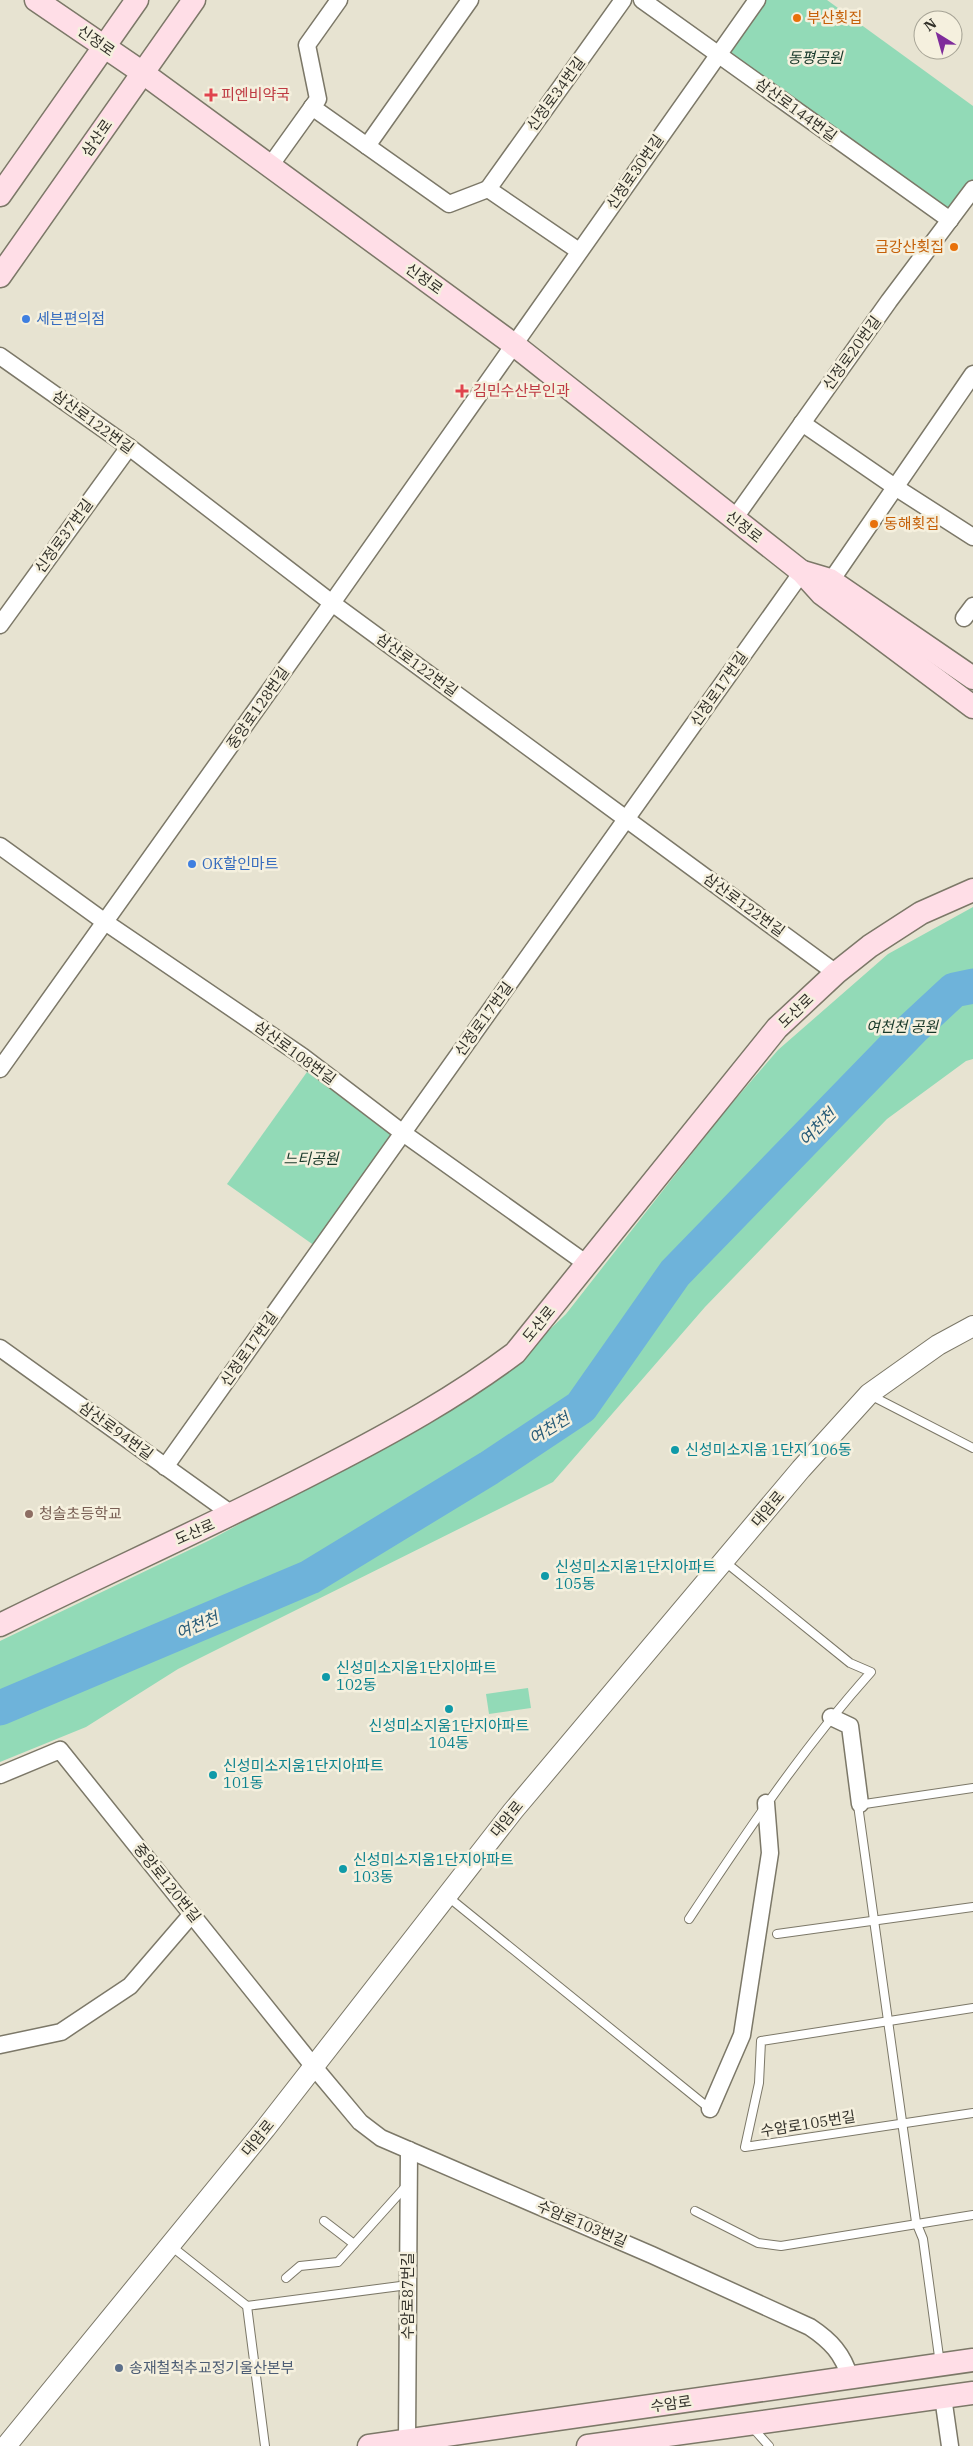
<svg xmlns="http://www.w3.org/2000/svg" width="973" height="2446" font-family="'IBM Plex Serif','Noto Sans KR',serif">
  <rect width="100%" height="100%" fill="#e7e3d1"/>
  <g fill="#92dab7">
    <polygon points="757,0 827,0 973,106 973,189 950,220 719,54"/>
    <polygon points="973,907 973,1059 966,1061 887,1119 705,1307 553,1482 178,1669 86,1727 0,1762 0,1641 210,1540 444,1413 518,1360 566,1314 726,1110 778,1050 888,954"/>
    <polygon points="307,1072 395,1135 315,1246 227,1184"/>
    <polygon points="528,1688 531,1708 489,1714 486,1694"/>
  </g>
  <g fill="none" stroke-linecap="round" stroke-linejoin="round">
    <polyline stroke="#6eb3da" stroke-width="35" points="0,1708 310,1577 489,1468 581,1407 675,1273 912,1029 954,990 973,986"/>
    <g stroke="#7c7868" stroke-width="10">
      <g id="service">
        <polyline points="870,1395 973,1448"/>
        <polyline points="447,1896 710,2109"/>
        <path d="M689 1919C746 1833 802 1749 871 1672L850 1663 724 1561"/>
        <polyline points="777,1934 973,1907"/>
        <polyline points="973,2008 761,2041 759,2083 745,2147 973,2113"/>
        <polyline points="695,2211 758,2243 781,2246 973,2215"/>
        <polyline points="324,2221 354,2244"/>
        <polyline points="171,2246 247,2306 265,2446"/>
        <polyline points="286,2278 300,2266 338,2262 407,2185"/>
        <polyline points="247,2306 408,2285"/>
        <polyline points="940,2364 923,2239 916,2222 858,1805 973,1788"/>
        <polyline points="752,2427 769,2446"/>
      </g>
    </g>
    <g stroke="#7c7868" stroke-width="19">
      <g id="minor">
        <polyline points="642,0 950,220"/>
        <polyline points="312,107 449,204 488,189 579,251"/>
        <polyline points="367,146 470,0"/>
        <polyline points="270,166 318,99 307,45 339,0"/>
        <polyline points="488,189 623,0"/>
        <polyline points="0,356 129,447 332,603 836,973"/>
        <polyline points="802,423 895,487 973,537"/>
        <polyline points="734,519 889,301 973,189"/>
        <polyline points="826,588 973,374"/>
        <polyline points="964,618 973,606"/>
        <polyline points="0,625 129,447"/>
        <polyline points="0,846 105,922 302,1056 403,1133 587,1264"/>
        <polyline points="0,1069 332,603 757,0"/>
        <polyline points="0,1348 233,1515"/>
        <polyline points="165,1467 802,572"/>
        <polyline points="831,1717 850,1726 860,1804"/>
        <path d="M0 1775 60 1750 314 2067 360 2122 381 2138 652 2255 810 2327C831 2341 843 2354 850 2378"/>
        <polyline points="0,2045 61,2032 130,1986 192,1914"/>
        <polyline points="710,2109 742,2035 770,1853 766,1803"/>
        <polyline points="943,2397 950,2446"/>
        <polyline points="407,2441 409,2150"/>
      </g>
    </g>
    <g stroke="#7c7868" stroke-width="22">
      <polyline id="tertiary" points="6,2446 265,2129 513,1811 801,1469 869,1394 938,1345 973,1326"/>
    </g>
    <g stroke="#7c7868" stroke-width="25">
      <g id="secondary">
        <polyline points="36,0 143,73 513,344 802,572 822,594 973,707"/>
        <polyline points="0,195 137,0"/>
        <polyline points="0,276 194,0"/>
        <polyline points="803,572 830,580 973,678"/>
        <path d="M0 1625C109 1571 220 1522 327 1466 393 1432 456 1397 515 1353L777 1028 836 973 870 946 921 913 973 890"/>
        <polyline points="369,2446 973,2360"/>
        <polyline points="588,2446 973,2393"/>
      </g>
    </g>
    <use href="#service" stroke="#fff" stroke-width="8"/>
    <use href="#minor" stroke="#fff" stroke-width="16"/>
    <use href="#tertiary" stroke="#fff" stroke-width="20"/>
    <use href="#secondary" stroke="#ffdee7" stroke-width="22"/>
  </g>
  <g fill="#e8710a" stroke="#f5f0de" stroke-width="2">
    <circle cx="797" cy="18" r="5"/>
    <circle cx="954" cy="247" r="5"/>
    <circle cx="874" cy="524" r="5"/>
  </g>
  <g fill="#e0444e" stroke="#f5f0de" stroke-width="2">
    <path d="M208.5 87.5h5v5h5v5h-5v5h-5v-5h-5v-5h5z"/>
    <path d="M459.5 383.5h5v5h5v5h-5v5h-5v-5h-5v-5h5z"/>
  </g>
  <g fill="#3f7fe0" stroke="#f5f0de" stroke-width="2">
    <circle cx="26" cy="319" r="5"/>
    <circle cx="192" cy="864" r="5"/>
  </g>
  <g fill="#0f9aa8" stroke="#f5f0de" stroke-width="2">
    <circle cx="675" cy="1450" r="5"/>
    <circle cx="545" cy="1576" r="5"/>
    <circle cx="326" cy="1677" r="5"/>
    <circle cx="449" cy="1709" r="5"/>
    <circle cx="213" cy="1775" r="5"/>
    <circle cx="343" cy="1869" r="5"/>
  </g>
  <circle fill="#8d6e63" stroke="#f5f0de" stroke-width="2" cx="29" cy="1514" r="5"/>
  <circle fill="#5c6f8a" stroke="#f5f0de" stroke-width="2" cx="119" cy="2368" r="5"/>
  <g text-anchor="middle" stroke-width="5" stroke-linejoin="round" paint-order="stroke">
    <g font-size="15" fill="#c56008" stroke="#f5f0de" text-anchor="start">
      <text x="807" y="23">부산횟집</text>
      <text x="944" y="252" text-anchor="end">금강산횟집</text>
      <text x="884" y="529">동해횟집</text>
    </g>
    <g font-size="15" fill="#32312a" stroke="#f5f0de">
      <text transform="translate(96 41) rotate(35)" y="5">신정로</text>
      <text transform="translate(556 94) rotate(-54)" y="5">신정로34번길</text>
      <text transform="translate(796 110) rotate(36)" y="5">삼산로144번길</text>
      <text transform="translate(97 138) rotate(-55)" y="5">삼산로</text>
      <text transform="translate(635 172) rotate(-55)" y="5">신정로30번길</text>
      <text transform="translate(424 279) rotate(36)" y="5">신정로</text>
      <text transform="translate(852 353) rotate(-54)" y="5">신정로20번길</text>
      <text transform="translate(93 422) rotate(36)" y="5">삼산로122번길</text>
      <text transform="translate(744 527) rotate(38)" y="5">신정로</text>
      <text transform="translate(64 536) rotate(-54)" y="5">신정로37번길</text>
      <text transform="translate(417 665) rotate(36)" y="5">삼산로122번길</text>
      <text transform="translate(719 689) rotate(-55)" y="5">신정로17번길</text>
      <text transform="translate(258 708) rotate(-55)" y="5">중앙로128번길</text>
      <text transform="translate(744 905) rotate(36)" y="5">삼산로122번길</text>
      <text transform="translate(796 1011) rotate(-44)" y="5">도산로</text>
      <text transform="translate(484 1019) rotate(-54)" y="5">신정로17번길</text>
      <text transform="translate(295 1053) rotate(36)" y="5">삼산로108번길</text>
      <text transform="translate(539 1324) rotate(-51)" y="5">도산로</text>
      <text transform="translate(249 1349) rotate(-55)" y="5">신정로17번길</text>
      <text transform="translate(116 1431) rotate(36)" y="5">삼산로94번길</text>
      <text transform="translate(768 1509) rotate(-50)" y="5">대암로</text>
      <text transform="translate(195 1532) rotate(-24)" y="5">도산로</text>
      <text transform="translate(507 1819) rotate(-51)" y="5">대암로</text>
      <text transform="translate(167 1883) rotate(51)" y="5">중앙로120번길</text>
      <text transform="translate(808 2124) rotate(-9)" y="5">수암로105번길</text>
      <text transform="translate(258 2138) rotate(-51)" y="5">대암로</text>
      <text transform="translate(582 2224) rotate(23)" y="5">수암로103번길</text>
      <text transform="translate(408 2296) rotate(-90)" y="5">수암로87번길</text>
      <text transform="translate(671 2404) rotate(-8)" y="5">수암로</text>
    </g>
    <g font-size="15" font-style="italic" fill="#173829" stroke="#f5f0de">
      <text x="815" y="63">동평공원</text>
      <text x="902" y="1032">여천천 공원</text>
      <text x="311" y="1164">느티공원</text>
    </g>
    <g font-size="15" fill="#be3a42" stroke="#f5f0de" text-anchor="start">
      <text x="221" y="100">피엔비약국</text>
      <text x="473" y="396">김민수산부인과</text>
    </g>
    <g font-size="15" fill="#366cbe" stroke="#f5f0de" text-anchor="start">
      <text x="36" y="324">세븐편의점</text>
      <text x="202" y="869">OK할인마트</text>
    </g>
    <g font-size="15" fill="#0d838f" stroke="#f5f0de" text-anchor="start">
      <text x="685" y="1455">신성미소지움 1단지 106동</text>
      <text x="555" y="1572">신성미소지움1단지아파트<tspan x="555" dy="17">105동</tspan></text>
      <text x="336" y="1673">신성미소지움1단지아파트<tspan x="336" dy="17">102동</tspan></text>
      <text x="449" y="1731" text-anchor="middle">신성미소지움1단지아파트<tspan x="449" dy="17">104동</tspan></text>
      <text x="223" y="1771">신성미소지움1단지아파트<tspan x="223" dy="17">101동</tspan></text>
      <text x="353" y="1865">신성미소지움1단지아파트<tspan x="353" dy="17">103동</tspan></text>
    </g>
    <g font-size="15" fill="#785e54" stroke="#f5f0de" text-anchor="start">
      <text x="39" y="1519">청솔초등학교</text>
    </g>
    <g font-size="15" fill="#4e5e75" stroke="#f5f0de" text-anchor="start">
      <text x="129" y="2373">송재철척추교정기울산본부</text>
    </g>
    <g font-size="16" font-style="italic" fill="#265a76" stroke="#f5f0de">
      <text transform="translate(817 1127) rotate(-46)" y="6">여천천</text>
      <text transform="translate(549 1428) rotate(-32)" y="6">여천천</text>
      <text transform="translate(197 1625) rotate(-23)" y="6">여천천</text>
    </g>
  </g>
  <g transform="translate(938 35) rotate(323)"><circle r="24" fill="#f5f0de" stroke="#a7a496"/>
  <path d="M0-4L9 19L0 12L-9 19Z" fill="#7f2c9b"/>
  <text y="-8" font-size="14" font-weight="bold" text-anchor="middle" fill="#32312a">N</text>
  </g>
</svg>
